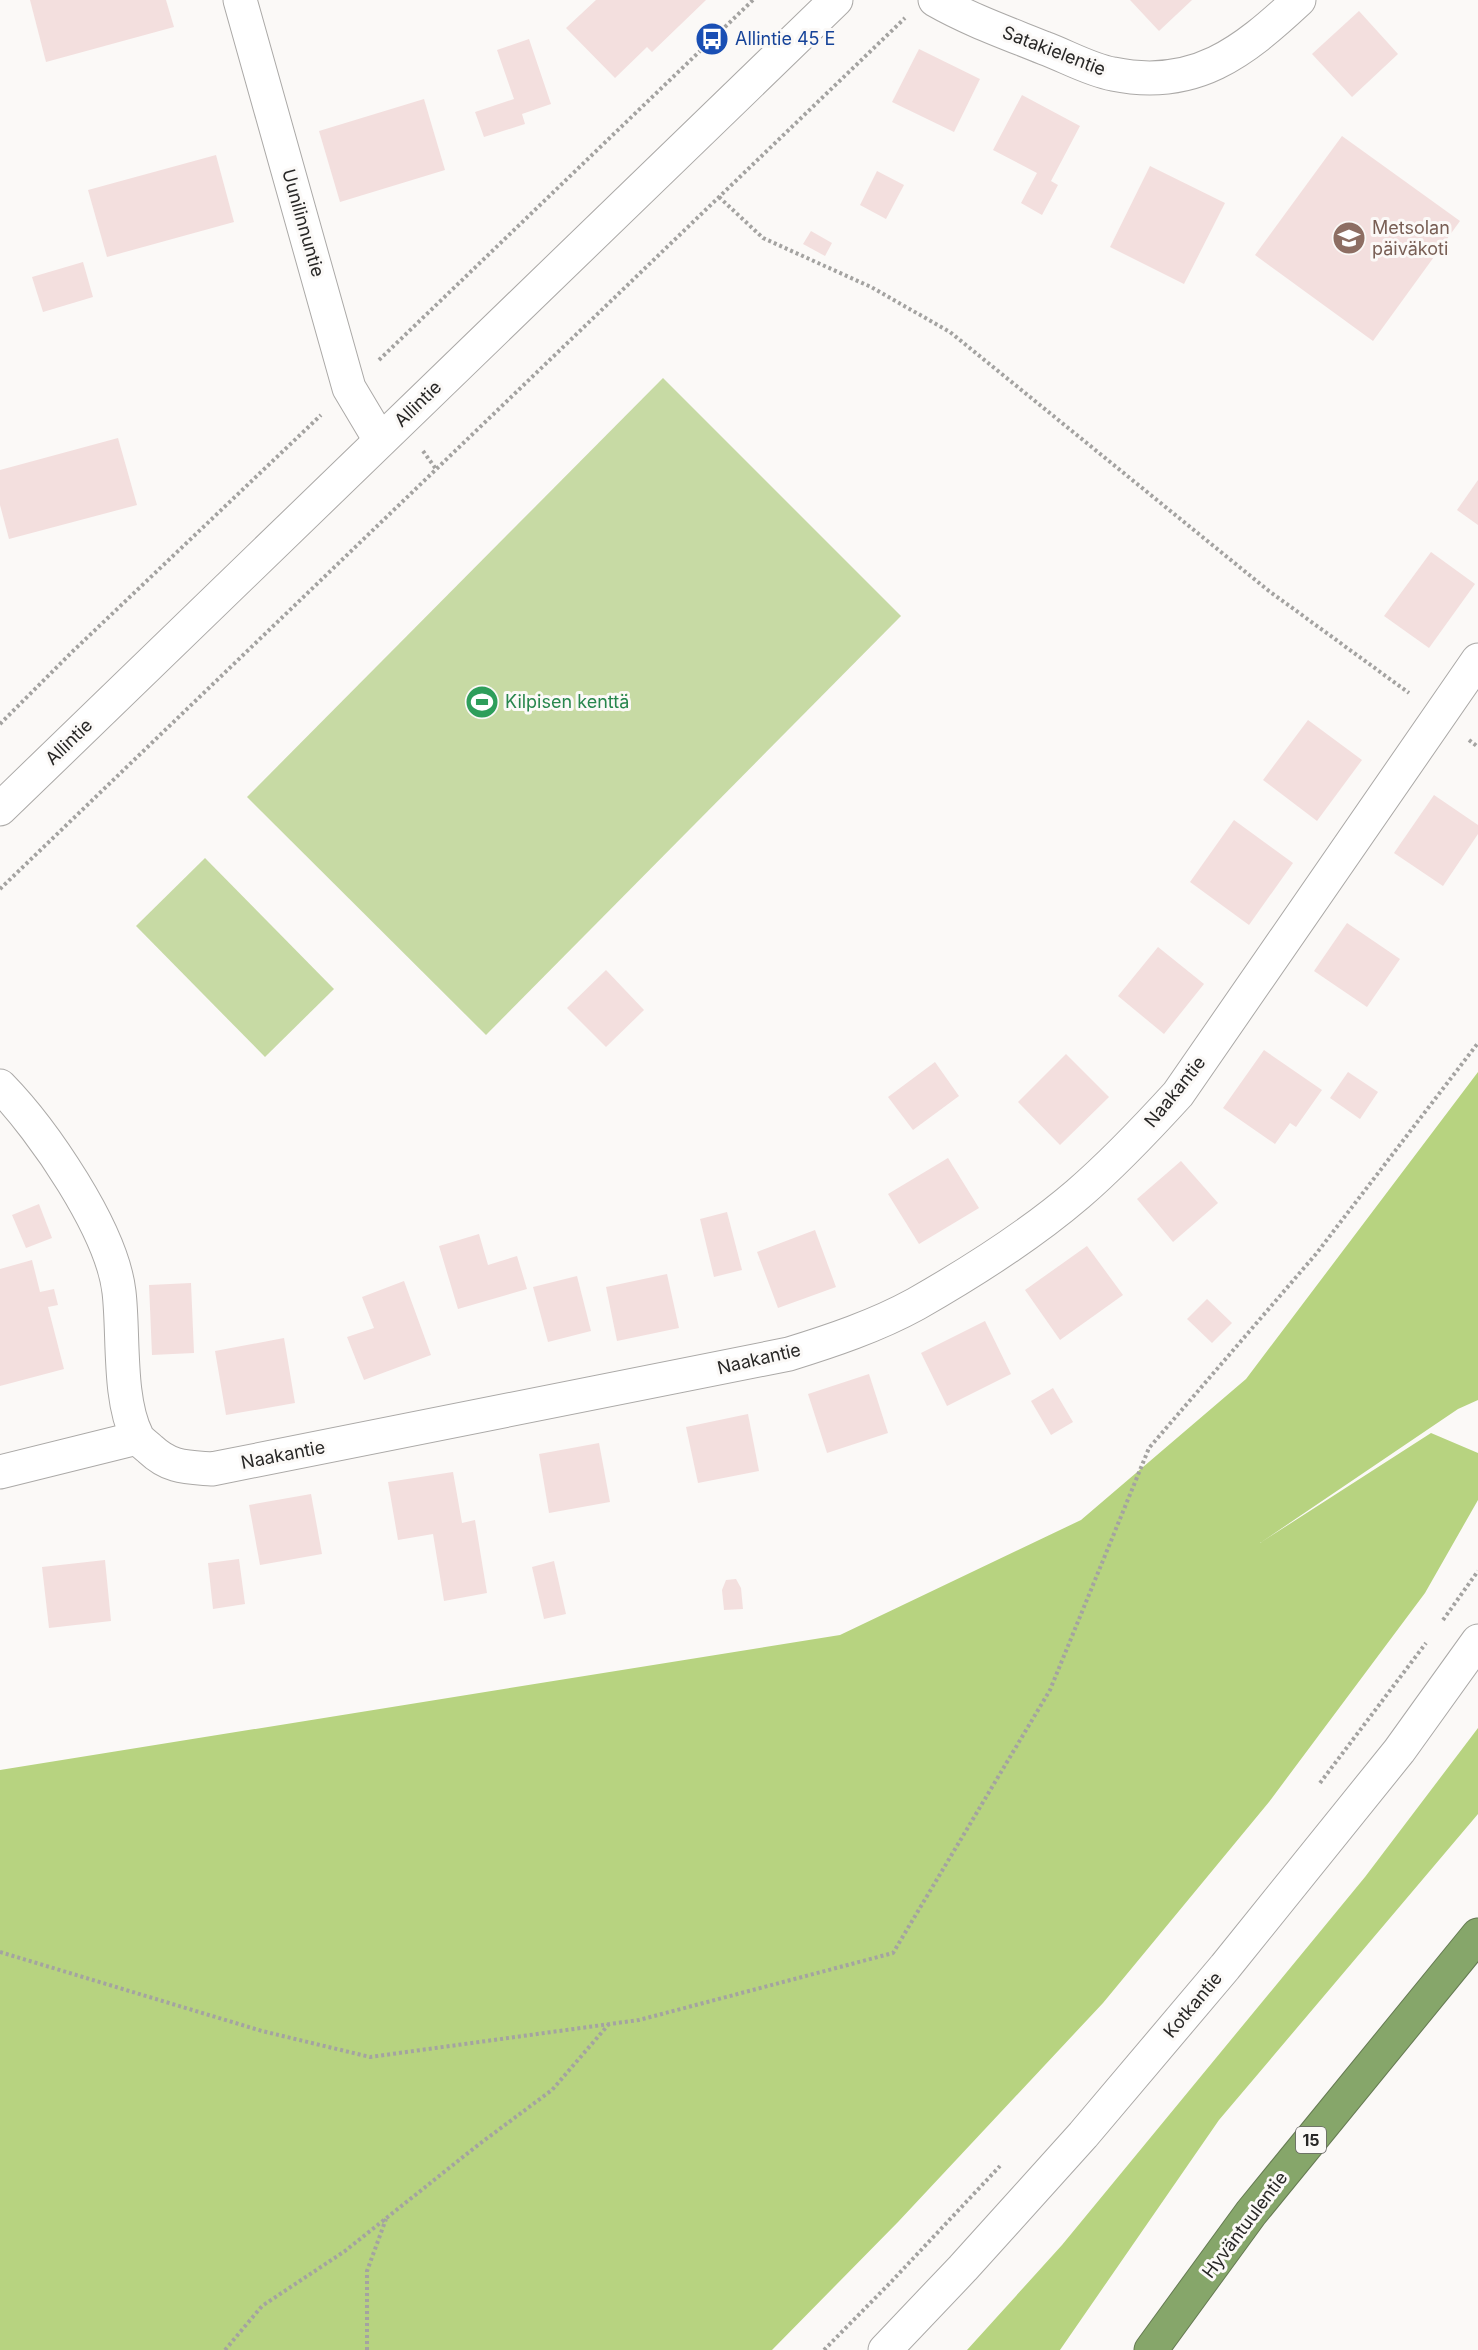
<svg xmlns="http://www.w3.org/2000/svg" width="1478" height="2350" font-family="Inter,sans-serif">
  <rect width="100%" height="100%" fill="#fbf9f7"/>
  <g fill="#c7daa4">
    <polygon points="663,378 901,616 486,1035 247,797"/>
    <polygon points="205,858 334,989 265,1057 136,926"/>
  </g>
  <g fill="#b7d380">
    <polygon points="1478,1072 1478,1400 1458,1409 1260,1543 1431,1433 1478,1453 1478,1500 1425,1593 1269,1802 1103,2003 898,2222 772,2350 0,2350 0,1770 840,1635 1081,1520 1246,1379"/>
    <polygon points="1478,1728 1478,1814 1219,2120 1060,2350 967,2350 1062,2245 1365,1877"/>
  </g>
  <g fill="#f3dfde">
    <polygon points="30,0 166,0 174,27 46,62"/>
    <polygon points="596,0 706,0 652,52 647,47 615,78 566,28"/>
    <polygon points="1130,0 1192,0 1159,31"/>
    <polygon points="1359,11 1398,54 1352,97 1312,54"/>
    <polygon points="529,39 551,104 522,114 525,124 484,137 475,112 514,99 497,50"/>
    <polygon points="919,49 980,79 954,132 892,102"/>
    <polygon points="1022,95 1080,126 1051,181 1058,185 1042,215 1021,203 1037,173 993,150"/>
    <polygon points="424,99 445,170 340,202 319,131"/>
    <polygon points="1342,136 1460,221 1373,341 1255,255"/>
    <polygon points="216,155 234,222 107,257 88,190"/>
    <polygon points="1150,166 1225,203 1184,284 1110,247"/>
    <polygon points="877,171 904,185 886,219 860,205"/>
    <polygon points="811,231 832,243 825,256 803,244"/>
    <polygon points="83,262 93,297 43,312 32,277"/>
    <polygon points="118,438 137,505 9,539 0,505 0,470"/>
    <polygon points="1478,480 1478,525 1457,510"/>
    <polygon points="1431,552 1475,584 1429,648 1384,616"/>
    <polygon points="1308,720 1362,760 1317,821 1263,780"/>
    <polygon points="1434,795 1478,825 1478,834 1443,886 1394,853"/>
    <polygon points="1234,820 1293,863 1249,925 1190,882"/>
    <polygon points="1347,923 1400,959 1367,1007 1314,971"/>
    <polygon points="1158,947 1204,984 1164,1034 1118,996"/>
    <polygon points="606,970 644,1010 606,1047 567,1008"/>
    <polygon points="1264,1050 1322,1090 1296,1127 1290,1123 1275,1144 1223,1108"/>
    <polygon points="1066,1054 1109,1097 1060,1145 1018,1102"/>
    <polygon points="935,1062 959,1096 913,1130 888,1097"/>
    <polygon points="1348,1072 1378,1092 1360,1119 1330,1098"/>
    <polygon points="948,1158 979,1208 919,1244 888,1194"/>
    <polygon points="1181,1161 1218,1203 1173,1242 1137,1199"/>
    <polygon points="39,1204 52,1238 26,1248 12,1215"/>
    <polygon points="727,1212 742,1270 714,1277 700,1219"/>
    <polygon points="815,1230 836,1287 778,1308 757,1252"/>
    <polygon points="479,1234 488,1265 517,1256 527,1289 458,1309 439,1246"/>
    <polygon points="1087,1246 1123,1295 1060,1340 1025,1290"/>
    <polygon points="32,1260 40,1292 54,1289 58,1305 48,1307 64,1369 0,1386 0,1269"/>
    <polygon points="667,1274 679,1328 617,1341 606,1287"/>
    <polygon points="577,1276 591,1331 548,1342 533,1287"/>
    <polygon points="404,1281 431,1355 364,1380 347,1337 374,1328 362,1297"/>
    <polygon points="191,1283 194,1353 152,1355 149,1285"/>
    <polygon points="1207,1299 1232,1323 1212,1343 1187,1319"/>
    <polygon points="985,1321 1011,1374 947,1406 921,1353"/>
    <polygon points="284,1338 295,1403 226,1415 215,1351"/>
    <polygon points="869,1374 888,1433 827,1453 808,1394"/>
    <polygon points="1053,1388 1073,1422 1051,1435 1031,1401"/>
    <polygon points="748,1414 759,1471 698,1483 686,1427"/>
    <polygon points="599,1443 610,1502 549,1513 539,1454"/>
    <polygon points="453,1472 462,1523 475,1520 487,1593 444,1601 433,1534 398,1540 388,1482"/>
    <polygon points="311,1494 322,1554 260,1565 249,1505"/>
    <polygon points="239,1559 245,1604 213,1609 208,1563"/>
    <polygon points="105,1560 111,1621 49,1628 42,1567"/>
    <polygon points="554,1561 566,1614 544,1619 532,1567"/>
    <polygon points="736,1579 741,1588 743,1609 724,1610 722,1590 726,1580"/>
  </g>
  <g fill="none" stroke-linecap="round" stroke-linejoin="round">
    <g stroke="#aba9a7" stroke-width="35">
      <g id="minor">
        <polyline points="240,0 349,388 380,440"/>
        <path d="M935 0C970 20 1007 33 1044 48 1066 56 1090 70 1113 74 1195 91 1243 52 1299 0"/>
        <polyline points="0,809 836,0"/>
        <path d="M0 1086C43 1130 112 1230 119 1292 124 1334 118 1399 137 1436 139 1441 146 1445 150 1449 170 1468 186 1467 212 1469L789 1354C831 1341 876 1326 916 1304 972 1272 1029 1236 1078 1194 1114 1163 1146 1129 1178 1094L1478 660"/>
        <polyline points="0,1472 137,1438"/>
        <polyline points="885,2350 963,2268 1083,2135 1225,1967 1399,1751 1478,1641"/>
      </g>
    </g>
    <g stroke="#657a52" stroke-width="35">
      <polyline id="highway" points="1151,2350 1251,2213 1478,1935"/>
    </g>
    <g stroke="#a4a3a1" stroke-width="4" stroke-dasharray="3 3" stroke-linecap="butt">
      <polyline points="719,197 763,238 871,287 950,332 1269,591 1409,693"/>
      <polyline points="379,360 753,0"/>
      <polyline points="423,451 436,469"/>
      <polyline points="0,724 72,652 321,415"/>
      <polyline points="1469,740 1478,747"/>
      <polyline points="0,889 905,18"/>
      <polyline points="1443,1620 1478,1571"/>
      <polyline points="1320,1783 1426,1643"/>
      <polyline points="0,1952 262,2031 370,2057 639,2020 893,1953 1050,1690 1149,1448 1316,1254 1478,1043"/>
      <polyline points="225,2350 262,2306 345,2251 478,2145 552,2090 609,2024"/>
      <polyline points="367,2350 367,2271 386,2219"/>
      <polyline points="824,2350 891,2282 1000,2166"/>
    </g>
    <use href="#minor" stroke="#fff" stroke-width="33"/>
    <use href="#highway" stroke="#86a66a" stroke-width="33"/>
  </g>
  <defs>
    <g id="bus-disc" transform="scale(1.725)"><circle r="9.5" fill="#1a4fb4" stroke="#fbf9f7"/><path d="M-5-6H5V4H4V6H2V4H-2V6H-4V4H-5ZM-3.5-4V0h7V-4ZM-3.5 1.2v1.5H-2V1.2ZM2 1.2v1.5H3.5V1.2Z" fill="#fff"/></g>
    <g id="school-disc" transform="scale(1.725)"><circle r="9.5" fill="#8d6e63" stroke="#fbf9f7"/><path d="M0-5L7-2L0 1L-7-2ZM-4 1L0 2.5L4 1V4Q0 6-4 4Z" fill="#fff"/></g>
    <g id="stadium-disc" transform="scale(1.725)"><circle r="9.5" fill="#2e9e5b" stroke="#fbf9f7"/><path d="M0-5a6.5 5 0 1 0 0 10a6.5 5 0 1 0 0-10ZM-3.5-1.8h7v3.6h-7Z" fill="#fff"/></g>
  </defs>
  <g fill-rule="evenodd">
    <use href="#bus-disc" x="712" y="39"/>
    <use href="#school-disc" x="1349" y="238"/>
    <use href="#stadium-disc" x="482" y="702"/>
  </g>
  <g text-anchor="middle" stroke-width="6" stroke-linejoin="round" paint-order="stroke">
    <rect fill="#fbf9f7" stroke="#676665" stroke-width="1.5" x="1296" y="2127" width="30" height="26" rx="4.5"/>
    <g font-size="16" font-weight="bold" fill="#282726">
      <text x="1311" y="2146">15</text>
    </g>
    <g font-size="18" fill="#164399" stroke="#fbf9f7" text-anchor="start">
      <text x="735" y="45">Allintie 45 E</text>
    </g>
    <g font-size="18" fill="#282726" stroke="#fbf9f7">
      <text transform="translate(1054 51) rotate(21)" y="6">Satakielentie</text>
      <text transform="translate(303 223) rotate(74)" y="6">Uunilinnuntie</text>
      <text transform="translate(418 404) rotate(-44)" y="6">Allintie</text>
      <text transform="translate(69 742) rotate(-44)" y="6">Allintie</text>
      <text transform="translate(1175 1092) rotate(-51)" y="6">Naakantie</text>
      <text transform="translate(759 1359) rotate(-13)" y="6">Naakantie</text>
      <text transform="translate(283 1455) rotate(-11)" y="6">Naakantie</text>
      <text transform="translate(1193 2005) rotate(-50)" y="6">Kotkantie</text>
      <text transform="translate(1245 2225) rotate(-53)" y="6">Hyväntuulentie</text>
    </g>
    <g font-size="18" fill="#785e54" stroke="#fbf9f7" text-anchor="start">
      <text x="1372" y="234">Metsolan<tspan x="1372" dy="21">päiväkoti</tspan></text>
    </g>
    <g font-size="18" fill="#27864d" stroke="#fbf9f7" text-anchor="start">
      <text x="505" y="708">Kilpisen kenttä</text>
    </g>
  </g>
</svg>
